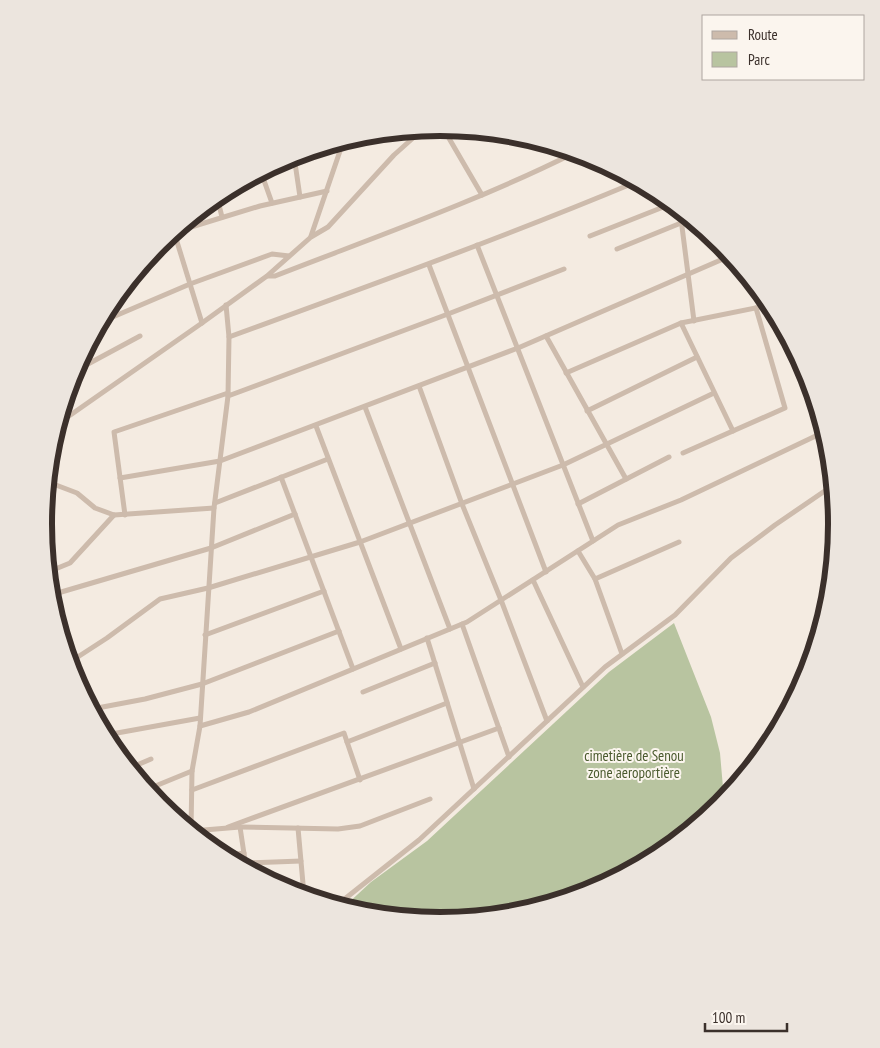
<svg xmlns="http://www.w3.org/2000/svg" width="880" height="1048" font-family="'PT Sans Narrow',sans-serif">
  <rect width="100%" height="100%" fill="#f4ebe1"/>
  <polygon fill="#b8c4a0" points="674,623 711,717 720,753 724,799 720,804 660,854 591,890 517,913 440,920 362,913 344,907 371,882 427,841 609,672"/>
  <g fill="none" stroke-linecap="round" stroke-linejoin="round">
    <g stroke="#cdbbac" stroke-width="5">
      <polyline points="443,128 482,195"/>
      <polyline points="294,156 300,197"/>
      <polyline points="261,172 272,203"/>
      <polyline points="626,177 630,185"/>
      <polyline points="217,197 222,217"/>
      <polyline points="680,211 694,321"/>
      <polyline points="174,232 202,323"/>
      <polyline points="175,232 260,206 327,191"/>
      <polyline points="311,236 341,148 346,140"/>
      <polyline points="590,236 671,204"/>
      <polyline points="477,245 593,541"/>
      <polyline points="617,249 681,223"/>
      <polyline points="429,265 546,572"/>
      <path d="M268 276H275C375 237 478 201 574 153"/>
      <polyline points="226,305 229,337 228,396"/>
      <polyline points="101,322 190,284 272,254 289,256"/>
      <polyline points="681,323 733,431"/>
      <polyline points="546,336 626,479"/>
      <path d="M229 337C366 287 502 238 636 182"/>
      <polyline points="75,371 140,336"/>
      <polyline points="566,373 681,323 770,305"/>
      <polyline points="419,386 462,504 501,600 547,721"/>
      <polyline points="365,407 450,629"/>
      <polyline points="587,411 697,357"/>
      <polyline points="59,423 202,323 267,276 311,237 328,227 394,155 422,130"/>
      <polyline points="316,426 401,649"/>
      <polyline points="683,453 785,408 756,308"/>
      <polyline points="281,477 353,669"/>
      <polyline points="120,478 220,461 518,348 730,256"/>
      <polyline points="48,482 77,493 95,508 114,515 214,508 200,726 192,771 191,830"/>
      <polyline points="215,503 328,459"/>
      <polyline points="578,504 669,457"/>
      <polyline points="214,508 228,396 448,314 564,269"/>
      <polyline points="125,515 114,432 228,393"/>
      <polyline points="46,547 52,570"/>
      <polyline points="578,551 595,579 622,654"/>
      <polyline points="48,572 70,563 114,515"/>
      <polyline points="595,579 679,542"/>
      <polyline points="533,580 583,687"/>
      <polyline points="51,595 211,548 295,514"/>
      <polyline points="462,624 509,757"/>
      <polyline points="205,635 324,591"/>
      <polyline points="427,638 474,789"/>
      <polyline points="70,662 107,638 160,599 208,588 360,542 563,465 714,393"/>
      <polyline points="363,692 435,663"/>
      <polyline points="92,709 145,699 202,684 339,631"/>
      <polyline points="200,726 249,712 467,622 618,525 681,500 824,432"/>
      <polyline points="106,735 200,718"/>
      <polyline points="347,742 447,703"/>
      <polyline points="130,768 151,759"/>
      <polyline points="148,789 192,771"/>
      <polyline points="192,790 344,733 360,780"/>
      <polyline points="228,827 499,728"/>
      <polyline points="240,827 338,829 360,826 430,799"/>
      <polyline points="298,828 304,895"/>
      <polyline points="192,831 240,827 246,867"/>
      <polyline points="225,856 244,853"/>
      <polyline points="245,863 301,861"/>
      <polyline points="337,905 419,840 605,667 675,615 731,558 775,525 832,486"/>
    </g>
  </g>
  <g text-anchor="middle" stroke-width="4" stroke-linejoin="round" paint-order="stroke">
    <g font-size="15" fill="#4a5a2e" stroke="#fbf5ee">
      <text x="634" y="761">cimetière de Senou<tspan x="634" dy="17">zone aeroportière</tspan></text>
    </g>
  </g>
  <path d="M0 0H880V1048H0ZM52 524a388 388 0 1 1 776 0a388 388 0 1 1-776 0Z" fill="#ece5de" fill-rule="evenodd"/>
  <path fill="none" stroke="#3b302b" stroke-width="6" d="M52 524a388 388 0 1 1 776 0a388 388 0 1 1-776 0Z"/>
  <rect x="702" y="15" width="162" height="65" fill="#fbf5ee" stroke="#aea6a0"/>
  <rect x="712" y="31" width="25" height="8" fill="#cdbbac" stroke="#aea6a0"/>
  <text x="748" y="40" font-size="15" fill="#3b302b">Route</text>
  <rect x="712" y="52" width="25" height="15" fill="#b8c4a0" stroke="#aea6a0"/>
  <text x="748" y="65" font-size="15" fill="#3b302b">Parc</text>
  <path d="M705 1023v8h82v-8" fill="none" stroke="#3b302b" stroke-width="2.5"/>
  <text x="712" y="1023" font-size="15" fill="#3b302b" stroke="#fbf5ee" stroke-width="4" paint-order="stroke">100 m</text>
</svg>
